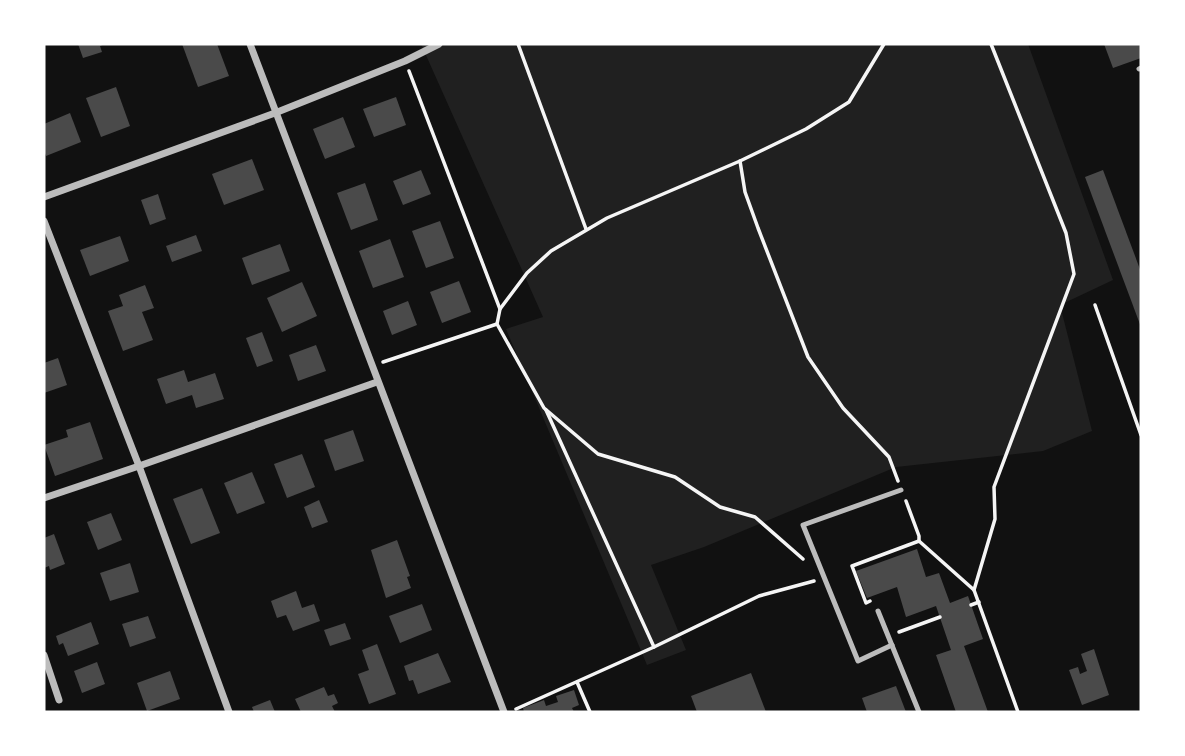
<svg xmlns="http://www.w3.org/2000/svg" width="1185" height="756" font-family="'Playfair Display',serif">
  <rect width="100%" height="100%" fill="#111"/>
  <polygon fill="#202020" points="421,44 1028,44 1113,280 1060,305 1092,431 1043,451 896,467 704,547 651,565 686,650 647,665 506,329 543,317"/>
  <g fill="#4a4a4a">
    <polygon points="78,44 105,44 100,46 102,52 83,58"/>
    <polygon points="182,44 217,44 229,76 198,87"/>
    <polygon points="1104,44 1141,44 1141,58 1113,68"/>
    <polygon points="116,87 130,126 101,137 86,98"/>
    <polygon points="396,97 406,125 374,137 363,109"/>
    <polygon points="70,113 81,142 46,156 44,151 44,124"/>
    <polygon points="343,117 355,147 325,159 313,129"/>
    <polygon points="252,159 264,190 224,205 212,174"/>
    <polygon points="421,170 431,194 403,205 393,181"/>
    <polygon points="1103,170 1141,272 1141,327 1085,177"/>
    <polygon points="365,183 378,220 351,230 337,193"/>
    <polygon points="158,194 166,219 150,225 141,200"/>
    <polygon points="440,221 454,258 426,268 412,231"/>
    <polygon points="196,235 202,251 172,262 166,246"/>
    <polygon points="120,236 129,261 90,276 80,250"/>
    <polygon points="390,239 404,277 373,288 359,251"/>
    <polygon points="280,244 290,271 252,285 242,258"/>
    <polygon points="459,281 471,312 442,323 430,292"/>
    <polygon points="302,282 317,316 282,332 267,298"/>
    <polygon points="145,285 154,308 142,312 153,340 123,351 108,311 123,306 119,295"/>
    <polygon points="408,301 417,325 392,335 383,311"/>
    <polygon points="262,332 273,361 257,367 246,338"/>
    <polygon points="316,345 326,371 298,381 289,355"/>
    <polygon points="58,358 67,385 44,393 44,363"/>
    <polygon points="184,370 188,382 215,373 224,399 196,408 192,395 166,404 157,379"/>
    <polygon points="90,422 103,459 55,476 44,445 68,437 66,430"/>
    <polygon points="353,430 364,461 335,471 324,440"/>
    <polygon points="302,454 315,487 287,498 274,464"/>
    <polygon points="252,472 265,503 237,514 224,483"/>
    <polygon points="202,488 220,533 191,544 173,499"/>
    <polygon points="319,500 328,522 312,528 304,507"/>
    <polygon points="111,513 122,540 98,550 87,522"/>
    <polygon points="54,534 65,564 50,570 49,566 44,568 44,538"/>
    <polygon points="397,540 410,576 407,577 411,588 386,598 371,550"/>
    <polygon points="917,549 926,577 939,573 950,603 968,596 983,639 964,646 988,712 956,712 936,655 951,650 936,606 906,617 897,587 867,598 856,571"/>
    <polygon points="130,563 139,592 110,601 100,573"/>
    <polygon points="296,591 302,608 314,604 320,621 293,631 286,615 277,618 271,601"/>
    <polygon points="422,604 432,630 400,643 389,616"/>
    <polygon points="148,616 156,638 130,647 122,624"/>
    <polygon points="91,622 99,644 68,656 63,643 59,645 56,636"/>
    <polygon points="345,623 351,639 330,646 324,630"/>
    <polygon points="377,644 396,694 369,704 358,674 369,670 362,650"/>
    <polygon points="1094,649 1109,695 1082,705 1069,670 1078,667 1080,674 1087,671 1081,654"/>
    <polygon points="438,653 451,682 418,694 413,680 409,681 404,666"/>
    <polygon points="97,662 105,684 82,693 74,671"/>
    <polygon points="170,671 180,699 147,711 137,683"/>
    <polygon points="751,673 766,712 697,712 691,696"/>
    <polygon points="896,686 906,712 867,712 862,698"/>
    <polygon points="324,687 328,696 334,694 338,703 332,706 335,712 301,712 295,699"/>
    <polygon points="574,690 579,705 572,708 574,712 524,712 523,708 544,700 546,706 558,702 556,696"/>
    <polygon points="270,700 275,712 254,712 252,707"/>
  </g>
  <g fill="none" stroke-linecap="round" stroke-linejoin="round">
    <g stroke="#f5f5f5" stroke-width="3.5">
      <polyline points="518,44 586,229"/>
      <polyline points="409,71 500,309 497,324 544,408 598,454 675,477 720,507 755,517 803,559"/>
      <polyline points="740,161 745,192 758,228 808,357 843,408 889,457 898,481"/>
      <polyline points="1095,305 1141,435"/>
      <polyline points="500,309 527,273 551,251 607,218 740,161 806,129 849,102 884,44"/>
      <polyline points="383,362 497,324"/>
      <polyline points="546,410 654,647"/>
      <polyline points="906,501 919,536 919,541"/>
      <polyline points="974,590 995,519 994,487 1074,274 1066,233 991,44"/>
      <polyline points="870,601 866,603 852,566 919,541 974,590 1018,712"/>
      <polyline points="971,605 979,602"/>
      <polyline points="899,632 940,617"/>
      <polyline points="577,682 590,712"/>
      <polyline points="516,709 654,647 759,596 814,581"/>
    </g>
    <g stroke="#bcbcbc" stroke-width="5">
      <polyline points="1139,69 1141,68"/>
      <polyline points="878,611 919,712"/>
      <polyline points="892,645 858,661 803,525 901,490"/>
    </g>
    <g stroke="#bcbcbc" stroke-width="7">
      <polyline points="250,44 504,712"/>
      <polyline points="44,197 275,113 405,61 439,44"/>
      <polyline points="44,221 139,466 229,712"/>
      <polyline points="44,498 139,466 377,382"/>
      <polyline points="44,655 59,700"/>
    </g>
  </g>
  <rect width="1185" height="756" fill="none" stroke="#ffffff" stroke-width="91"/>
</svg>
